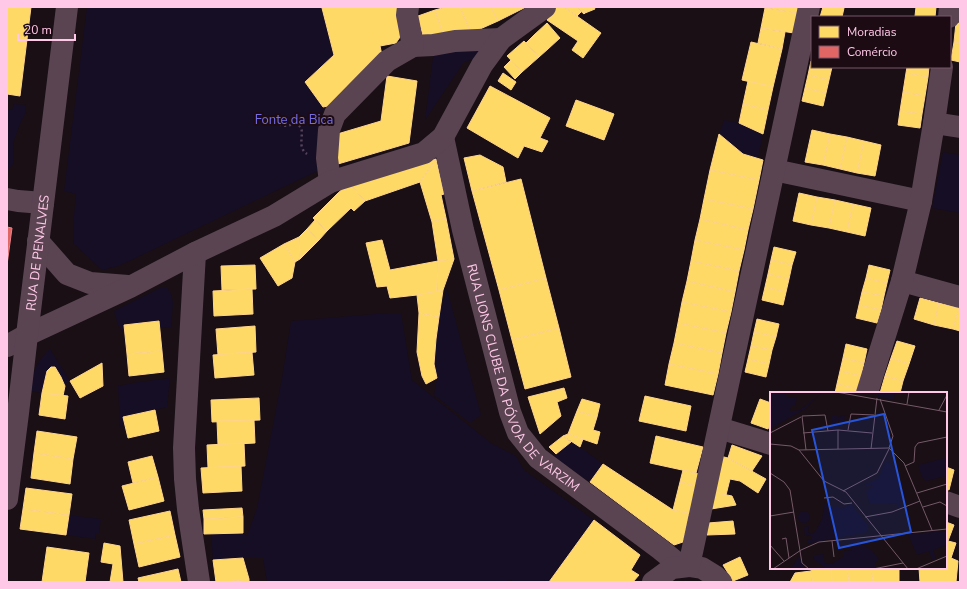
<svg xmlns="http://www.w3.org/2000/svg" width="967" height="589" font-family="'Nunito Sans',sans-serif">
  <rect width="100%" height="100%" fill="#190f14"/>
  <g fill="#160e24">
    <polygon points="87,7 324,7 322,8 334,55 305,82 323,107 319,153 324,169 311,174 119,266 102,270 74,244 73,227 76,194 64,191"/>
    <polygon points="434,49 481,49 474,59 464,62 425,120"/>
    <polygon points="14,104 26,105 25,114 20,124 13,143 14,163 7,171 7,109 12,110"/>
    <polygon points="724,120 739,123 763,134 758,158 743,154 719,134"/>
    <polygon points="943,152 960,155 960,213 932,208"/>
    <polygon points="160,288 167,288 171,294 173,302 171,328 159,327 158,321 124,325 125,335 118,325 114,311"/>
    <polygon points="447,289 481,415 470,423 434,395 437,378 435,367 436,339 439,317"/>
    <polygon points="387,313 401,313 412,380 491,443 516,456 524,470 594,520 549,582 513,582 512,580 503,582 267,582 263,558 243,558 213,560 211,534 243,533 247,536 257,508 282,378 291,321"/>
    <path d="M50 349 70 381 64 384 61 377 55 367H51L47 371 42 393 30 391C34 371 35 363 50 349Z"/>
    <polygon points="170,378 167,407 155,410 125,426 120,427 118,386 132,383"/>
    <polygon points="571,442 580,447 603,464 590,482 554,458 556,454"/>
    <polygon points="69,515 101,519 99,533 96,533 95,539 66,535"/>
  </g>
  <g fill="#ffd966" stroke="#ffd48c">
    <polygon points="7,7 31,7 20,96 7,94"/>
    <polygon points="324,7 397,7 400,37 396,43 380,46 383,60 338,104 323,107 305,82 334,55 322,8"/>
    <polygon points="446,7 460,7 471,33 444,38 435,10"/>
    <polygon points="460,7 491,7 498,21 471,33"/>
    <polygon points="491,7 526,7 498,21"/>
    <polygon points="556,7 564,7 601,33 583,58 572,50 578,41 547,20"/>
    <polygon points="564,7 576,7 581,12 577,16"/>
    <polygon points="576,7 583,7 585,13 584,14"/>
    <polygon points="583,7 594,7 595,9 585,13"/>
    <polygon points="760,7 798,7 797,13"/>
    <polygon points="823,7 838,7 844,8 842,17 820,17"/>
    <polygon points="916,7 936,7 935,17 915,16"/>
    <polygon points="765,8 797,13 794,33 761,28"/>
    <polygon points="435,10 444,38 424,40 418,16"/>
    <polygon points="547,23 560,38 548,49 534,35"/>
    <polygon points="956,23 960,23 960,43 954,42"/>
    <polygon points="761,28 785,32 782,49 758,43"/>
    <polygon points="534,35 548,49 539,57 526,43"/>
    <polygon points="524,41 539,57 522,72 507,56"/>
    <polygon points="751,42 782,49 773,87 742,80"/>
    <polygon points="954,42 960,43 960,62 951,60"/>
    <polygon points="511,60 522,72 515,79 504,67"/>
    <polygon points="811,61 812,62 812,67 832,67 829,80 808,75"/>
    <polygon points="907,67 929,67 928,77 906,73"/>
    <polygon points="503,73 516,82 511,90 498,81"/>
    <polygon points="906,73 928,77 925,96 903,92"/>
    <polygon points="808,75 829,80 826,93 805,88"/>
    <polygon points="387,76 417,81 409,143 338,164 334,135 381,121"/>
    <polygon points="748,81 773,87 768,110 743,104"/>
    <polygon points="490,86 550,118 540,138 548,141 542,152 524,146 518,158 467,128"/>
    <polygon points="805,88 826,93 823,106 802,101"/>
    <polygon points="903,92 925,96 922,114 900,111"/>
    <polygon points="576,100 614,114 604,140 566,126"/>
    <polygon points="743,104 768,110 763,134 739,123"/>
    <polygon points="900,111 922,114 920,128 898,125"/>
    <polygon points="812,130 830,134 823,165 805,162"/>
    <polygon points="719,134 743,154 763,160 759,180 710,170"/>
    <polygon points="830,134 847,137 840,169 823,165"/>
    <polygon points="847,137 864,141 857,173 840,169"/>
    <polygon points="864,141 881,145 875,176 857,173"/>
    <polygon points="480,155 503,167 506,182 472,191 464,158"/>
    <polygon points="436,159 444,194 441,195 446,218 432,222 420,182"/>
    <polygon points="436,159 420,182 365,201 349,183 389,170"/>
    <polygon points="710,170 759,180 753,209 704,199"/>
    <polygon points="521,179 546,278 499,290 472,191"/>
    <polygon points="349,183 365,201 354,211 337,194"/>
    <polygon points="799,193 817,197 811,225 793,221"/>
    <polygon points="337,194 351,208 327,231 313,218"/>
    <polygon points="817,197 835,200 829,228 811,225"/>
    <polygon points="704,199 753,209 748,230 700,219"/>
    <polygon points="835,200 853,204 847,232 829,228"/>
    <polygon points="853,204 871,208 865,236 847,232"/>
    <polygon points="446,218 454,259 438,261 432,222"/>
    <polygon points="700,219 748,230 744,250 695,240"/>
    <polygon points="315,220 327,231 319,240 307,229"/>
    <polygon points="307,229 319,240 300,259 299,237"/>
    <polygon points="299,237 300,259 295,262 284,244"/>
    <polygon points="382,240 390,270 438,261 437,292 417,295 390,298 387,286 377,287 366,243"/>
    <polygon points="695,240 744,250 739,271 691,261"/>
    <polygon points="284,244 295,262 292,278 278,286 260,258"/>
    <polygon points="774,247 796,252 792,265 771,260"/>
    <polygon points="454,259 443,290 437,292 438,261"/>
    <polygon points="771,260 792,265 789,279 768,274"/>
    <polygon points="691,261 739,271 735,292 687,281"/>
    <polygon points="255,265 256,289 222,290 221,266"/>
    <polygon points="869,265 890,270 887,283 866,278"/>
    <polygon points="768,274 789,279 786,292 765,287"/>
    <polygon points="546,278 559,328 512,340 499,290"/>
    <polygon points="866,278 887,283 884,296 862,292"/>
    <polygon points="687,281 735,292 731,312 682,302"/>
    <polygon points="765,287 786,292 783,305 762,300"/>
    <polygon points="252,289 253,314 214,316 213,291"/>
    <polygon points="443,290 439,317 419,313 417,295"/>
    <polygon points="862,292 884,296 881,310 859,305"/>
    <polygon points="920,298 939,303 934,325 914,319"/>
    <polygon points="682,302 731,312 726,333 678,323"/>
    <polygon points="939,303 959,308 953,329 934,325"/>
    <polygon points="859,305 881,310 877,323 856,318"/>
    <polygon points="959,308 960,308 960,331 953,329"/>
    <polygon points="419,313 439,317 436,339 434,364 437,378 426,384 422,376 417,352"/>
    <polygon points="757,319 779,324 776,337 754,332"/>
    <polygon points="159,321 162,351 127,354 124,325"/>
    <polygon points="678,323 726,333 722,353 674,343"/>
    <polygon points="255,326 256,352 218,355 216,329"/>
    <polygon points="559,328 571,377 525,389 512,340"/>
    <polygon points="754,332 776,337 772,350 751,346"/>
    <polygon points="897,341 915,346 909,364 891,358"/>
    <polygon points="674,343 722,353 718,374 669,364"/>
    <polygon points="846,344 867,349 864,363 843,358"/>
    <polygon points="751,346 772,350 769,364 748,359"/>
    <polygon points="162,351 164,372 129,376 127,354"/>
    <polygon points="252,352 254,375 215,378 213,355"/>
    <polygon points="843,358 864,363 861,376 840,371"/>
    <polygon points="891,358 909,364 903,381 885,376"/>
    <polygon points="748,359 769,364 766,377 745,372"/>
    <polygon points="102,363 103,386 80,398 70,381"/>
    <polygon points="669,364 718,374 713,395 665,385"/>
    <polygon points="51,367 55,367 61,377 64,384 65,386 63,396 42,393 47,371"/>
    <polygon points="840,371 861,376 858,389 837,384"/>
    <polygon points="885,376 903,381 900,393 880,393"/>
    <polygon points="837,384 858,389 857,393 835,393"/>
    <polygon points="564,388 567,398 557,402 561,416 540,434 528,397"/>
    <polygon points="42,393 68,396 65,419 39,415"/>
    <polygon points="645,396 691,406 686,431 639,421"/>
    <polygon points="259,398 260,420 212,422 211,400"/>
    <polygon points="582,399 600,404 597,417 577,411"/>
    <polygon points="760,399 771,403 771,422 768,429 751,423"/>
    <polygon points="155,410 159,431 128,438 123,417"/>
    <polygon points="577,411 597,417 593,430 600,432 597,444 568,434"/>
    <polygon points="254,420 255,443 218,445 217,421"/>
    <polygon points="37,431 77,437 73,459 34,453"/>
    <polygon points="568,434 583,439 580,447 563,436"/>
    <polygon points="563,436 571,442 556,454 549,447"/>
    <polygon points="656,436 703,447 696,473 650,463"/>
    <polygon points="244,443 245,466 208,468 207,445"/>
    <polygon points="732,445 762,456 752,471 728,458"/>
    <polygon points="34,453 73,459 70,484 31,478"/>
    <polygon points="152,456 158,477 133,483 128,462"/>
    <polygon points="720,456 728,458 766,479 758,493 740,481 730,479 726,495 712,492"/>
    <polygon points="603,464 673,510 689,513 683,542 674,545 590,482"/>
    <polygon points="241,466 242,491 203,493 201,468"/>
    <polygon points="946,467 954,470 949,490 946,489"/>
    <polygon points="683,470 703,475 700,487 680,482"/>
    <polygon points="158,477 164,501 129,510 122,486"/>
    <polygon points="680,482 700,487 693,514 673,510"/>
    <polygon points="26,488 72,494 69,515 23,509"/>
    <polygon points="712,492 732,496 736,505 711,509"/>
    <polygon points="242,508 243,517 204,519 203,510"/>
    <polygon points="23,509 69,515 66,535 20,529"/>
    <polygon points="170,511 175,535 134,544 129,520"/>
    <polygon points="243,517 243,533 204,534 204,519"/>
    <polygon points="594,520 640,555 631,570 639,575 633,582 549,582"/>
    <polygon points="733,521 735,534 707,535 708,523"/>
    <polygon points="946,522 954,525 948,541 956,543 951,558 958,561 956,582 920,582 919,568 946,568"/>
    <polygon points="175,535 180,557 139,567 134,544"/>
    <polygon points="104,543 120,546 123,582 110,582 113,564 101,562"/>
    <polygon points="47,547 89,553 85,582 42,582"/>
    <polygon points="740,557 748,575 733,581 723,565"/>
    <polygon points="243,558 249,579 227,582 216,582 213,560"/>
    <polygon points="811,568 831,568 833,582 812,582"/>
    <polygon points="831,568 847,568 849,582 832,582"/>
    <polygon points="847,568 871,568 873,582 849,582"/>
    <polygon points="871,568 899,568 899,582 873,582"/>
    <polygon points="178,569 181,582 139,582 138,578"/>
    <polygon points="811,571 812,582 790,582 795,573"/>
    <polygon points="249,579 249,582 227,582"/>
  </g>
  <polygon fill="#e06666" stroke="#e9838c" points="7,227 12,228 7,265"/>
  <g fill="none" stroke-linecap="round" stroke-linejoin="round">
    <path stroke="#55425b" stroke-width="2.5" stroke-dasharray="2 3" stroke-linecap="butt" d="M275 122C276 123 279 125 281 125 289 128 293 121 301 127 304 137 297 147 307 154"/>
    <g stroke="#5a4452" stroke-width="22">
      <polyline points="949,17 950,7"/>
      <polyline points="413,46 433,45 455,41 501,39"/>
      <polyline points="934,123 960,127"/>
      <path id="s1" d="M443 137 463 230 510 412 518 433 538 458 660 549 681 566"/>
      <polyline points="774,170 921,201"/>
      <polyline points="330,182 327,158 329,130 335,114 387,61 413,46 407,15 408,7"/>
      <polyline points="7,199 18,201 43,203"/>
      <polyline points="38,241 67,274 90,283 128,286"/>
      <polyline points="195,253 184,448 185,479 188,509 199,582"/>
      <polyline points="902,281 960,297"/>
      <polyline points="7,346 27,335 130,287 195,253 274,216 330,182 424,153 443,137 482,65 501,39 545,7"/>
      <polyline points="867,393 902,281 921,201 934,123 942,67"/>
      <polyline points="719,428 771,444"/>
      <path id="s2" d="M7 499 18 413 27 335 67 7"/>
      <polyline points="946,502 960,507"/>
      <polyline points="689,566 702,568 715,576 721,582"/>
      <polyline points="653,582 672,568 689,566 809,7"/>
    </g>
  </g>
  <g text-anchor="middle" stroke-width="4" stroke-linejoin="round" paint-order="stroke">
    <g font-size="13" fill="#766de5" stroke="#1d0b14">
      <text x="294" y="124">Fonte da Bica</text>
    </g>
    <g font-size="13" fill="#ffc8e6" stroke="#1d0b14">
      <text dy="5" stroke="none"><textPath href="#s2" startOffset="248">RUA DE PENALVES</textPath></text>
      <text dy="5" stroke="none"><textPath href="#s1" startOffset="259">RUA LIONS CLUBE DA PÓVOA DE VARZIM</textPath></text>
    </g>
  </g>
  <g transform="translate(770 392)">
    <rect width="177" height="177" fill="#190f14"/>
    <path d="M0 0H14L18 6 27 5 25 14H21L20 19 30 18 53 0 35 17 0 37ZM108 0H125L124 8 108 5ZM61 23H68V25L75 23 74 32H69L68 26V37H61ZM175 66 176 84 156 89 152 85 148 73ZM116 69 128 76 126 78 136 105 130 109 131 115 128 116 127 111 100 112 96 99 105 93 92 94 108 87ZM55 110 61 117 67 114 71 117 81 112 98 134 97 140 37 152V148L41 147V143L35 144 34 135 39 134 38 140 41 142 45 140 52 127ZM28 125a6 6 0 1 1 12 0a6 6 0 1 1-12 0ZM177 139V153L163 158 166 166 162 168 159 159 147 163 138 142ZM81 150H89L101 158 109 167 105 171V175L56 177 43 166 45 163 53 162 55 171 62 172 74 164V159L82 158ZM29 164 35 177H22L20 175H22Z" fill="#160e24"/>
    <path fill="none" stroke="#755968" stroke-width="1" d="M66 0 177 20M110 7 123 44 119 56M137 12 139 0M169 18 177 3M68 38V57M78 38 81 22 104 23M0 41 31 25M33 41 68 38 102 41M0 52 21 54 29 58 119 56 134 71 162 138M101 57 107 6M29 58 54 89 76 100 138 177M36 58 32 24 55 23 58 39M135 74 144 70 145 55 148 51 177 45M0 81 14 90 20 98 32 171 39 177M73 99 107 81 119 57M147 101 177 92M54 106 63 105 74 112 82 111M153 115 170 110 177 114M0 124 24 120M95 125 122 120 150 109M12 147 16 146 19 166M62 149 64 165M0 153 14 169M3 177 31 158 49 150 177 137M103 177 133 171M146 177 177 164"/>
    <path fill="#2854d9" fill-opacity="0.15" stroke="#2854d9" stroke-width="2" d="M114 22 141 140 69 156 42 38Z"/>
    <rect width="177" height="177" fill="none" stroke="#ffc8e6" stroke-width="2"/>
  </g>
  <rect width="967" height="589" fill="none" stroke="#ffc8e6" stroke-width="16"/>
  <rect x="811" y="16" width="140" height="52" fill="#1d0b14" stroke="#775768"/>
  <rect x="819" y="26" width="20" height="12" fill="#ffd966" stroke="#775768"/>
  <text x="847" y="36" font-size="12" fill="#ffc8e6">Moradias</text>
  <rect x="819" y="46" width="20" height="12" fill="#e06666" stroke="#775768"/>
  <text x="847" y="56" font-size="12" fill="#ffc8e6">Comércio</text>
  <path d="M18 34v6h57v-6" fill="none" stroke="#ffc8e6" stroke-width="2"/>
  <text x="24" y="34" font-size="12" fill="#ffc8e6" stroke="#1d0b14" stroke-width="3" paint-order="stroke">20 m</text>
</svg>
